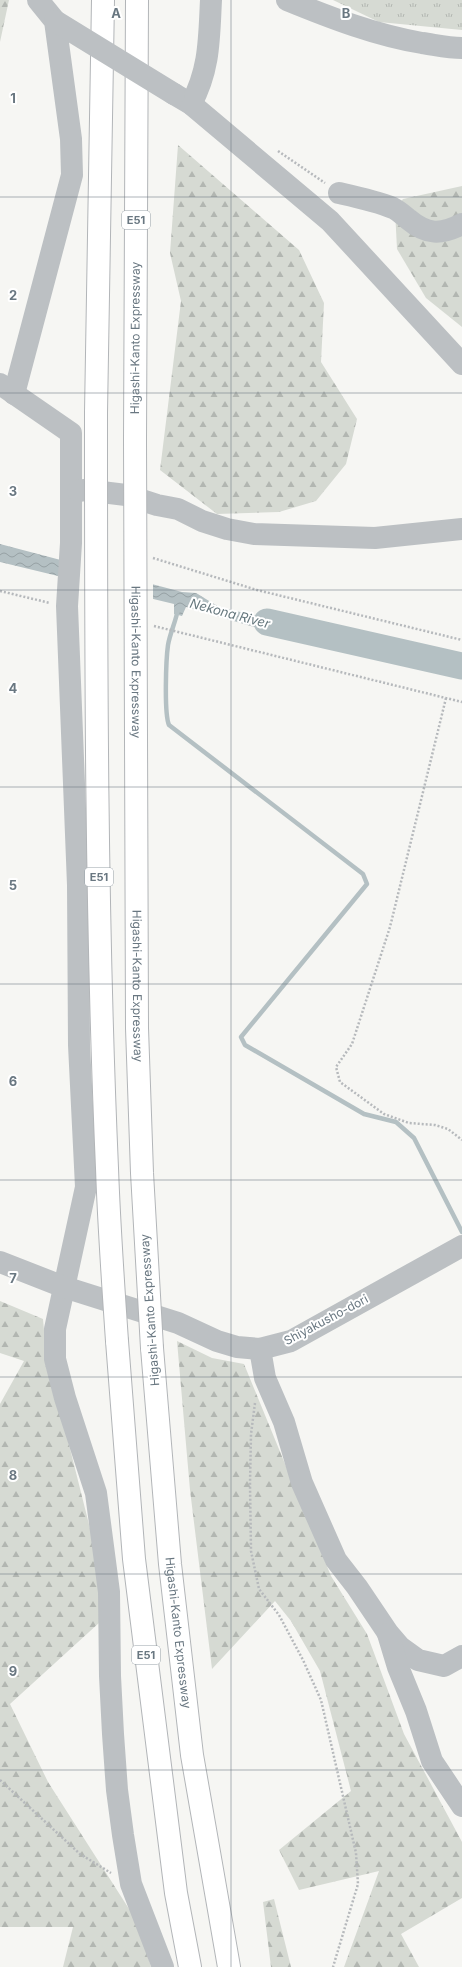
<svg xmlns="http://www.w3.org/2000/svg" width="462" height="1967" font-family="Inter,sans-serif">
  <defs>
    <pattern id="grass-tufts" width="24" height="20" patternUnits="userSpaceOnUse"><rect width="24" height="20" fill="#d6dad3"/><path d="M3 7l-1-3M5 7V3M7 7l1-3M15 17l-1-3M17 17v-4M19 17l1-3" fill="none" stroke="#b2b6b1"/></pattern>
    <pattern id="forest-firs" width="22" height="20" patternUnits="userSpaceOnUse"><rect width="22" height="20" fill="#d6dad3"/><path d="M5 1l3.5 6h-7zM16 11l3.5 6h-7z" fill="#b2b6b1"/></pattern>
    <pattern id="water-waves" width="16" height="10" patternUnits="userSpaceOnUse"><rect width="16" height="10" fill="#b4c0c3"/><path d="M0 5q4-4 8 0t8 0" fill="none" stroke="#96a1a4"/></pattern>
  </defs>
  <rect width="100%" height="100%" fill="#f6f6f3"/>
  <polygon fill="url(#grass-tufts)" points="333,0 462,0 462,30 379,22"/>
  <g fill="url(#forest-firs)">
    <polygon points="0,0 9,0 0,42"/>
    <polygon points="178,145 299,250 324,303 321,362 357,419 346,464 316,501 279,512 217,514 160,470 181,301 170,253"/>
    <polygon points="462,186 462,327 426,298 397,249 395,210 403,199"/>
    <polygon points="0,1301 43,1319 46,1353 111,1612 10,1704 48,1782 138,1923 151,1967 63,1967 73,1927 0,1927 0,1404 24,1361 0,1353"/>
    <polygon points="177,1341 212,1358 244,1364 331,1576 367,1634 404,1734 462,1842 462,1898 401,1934 419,1967 344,1967 379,1871 299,1890 279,1850 351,1791 320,1671 291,1621 275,1601 212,1669 190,1490"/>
    <polygon points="274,1899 291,1967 271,1967 263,1902"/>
  </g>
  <polygon fill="url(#water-waves)" points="0,544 182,592 196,593 219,607 309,628 290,635 261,629 186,607 182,616 174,614 174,604 0,562"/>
  <polygon fill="#f6f6f3" points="77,562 153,583 153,600 77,583"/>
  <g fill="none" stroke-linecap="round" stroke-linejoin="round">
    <path stroke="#b4c0c3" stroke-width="4.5" d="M178 609C176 621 170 633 168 645 166 659 164 714 169 725L363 874 367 884 241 1037 245 1045 364 1114 396 1122 414 1138 462 1232"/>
    <polyline stroke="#b4c0c3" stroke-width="27" points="267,622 462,666"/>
    <g stroke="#b2b5b8" stroke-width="24">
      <g id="highway">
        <polyline points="96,413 103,0"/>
        <path id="s1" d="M135 441 137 0"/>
        <polyline points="117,1341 134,1559 176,1893 190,1967"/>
        <path id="s2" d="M152 1348 170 1564 192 1755 229 1967"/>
      </g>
    </g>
    <g stroke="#b6b9bc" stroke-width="2.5" stroke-dasharray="2 2" stroke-linecap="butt">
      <polyline points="278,151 325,183"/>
      <polyline points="153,558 257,590 462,640"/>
      <polyline points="0,591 50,603"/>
      <polyline points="154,626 462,702"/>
      <polyline points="446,698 390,927 352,1044 336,1067 340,1082 384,1114 409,1123 435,1125 448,1129 462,1140"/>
      <polyline points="255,1403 251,1434 250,1484 251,1551 259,1589 279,1615 303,1660 321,1700 356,1853 358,1884 333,1967"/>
      <polyline points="0,1780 80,1854 111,1873"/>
    </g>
    <g stroke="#bcc0c3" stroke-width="22">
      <path d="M287 0C331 18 375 35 422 43 436 45 448 48 462 48"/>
      <polyline points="174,94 191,104 330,221 462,364"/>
      <path d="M191 104C210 69 209 38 211 0"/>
      <path d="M339 193C357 197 376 201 393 208 399 211 403 215 408 219 427 235 441 235 462 224"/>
      <polyline points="0,384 71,433 71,543 67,606 78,885 79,1045 86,1187 55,1329 55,1359 65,1398 96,1493 109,1592 110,1676 113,1734 117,1790 123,1835 131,1884 163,1967"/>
      <polyline points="14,394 72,175 71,139 55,21 38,0"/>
      <polyline points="78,491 85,490 126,495 157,505 178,509 202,521 227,529 254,534 375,538 462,529"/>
      <polyline points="0,1262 64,1287 178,1323 217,1341 237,1347 260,1349 291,1341 462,1246"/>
      <polyline points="260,1349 265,1378 284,1422 302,1483 336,1560 357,1587 388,1633 400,1647 418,1660 444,1666 462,1656"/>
      <polyline points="388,1634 398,1667 416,1711 432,1761 462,1806"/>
    </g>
    <use href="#highway" stroke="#fff" stroke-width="22"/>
    <g stroke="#b2b5b8" stroke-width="24" stroke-linecap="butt">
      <g id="highway-bridge">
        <path d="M96 413C96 665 96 917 107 1168 109 1226 113 1283 117 1341"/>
        <path id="s3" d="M135 441 137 1028 142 1173 152 1348"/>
      </g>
    </g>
    <polyline stroke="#bcc0c3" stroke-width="22" points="55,21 174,94"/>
    <use href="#highway-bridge" stroke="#fff" stroke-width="22"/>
  </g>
  <path fill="none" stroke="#697781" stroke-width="1" stroke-opacity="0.55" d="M231 0V1967M0 197H462M0 393H462M0 590H462M0 787H462M0 984H462M0 1180H462M0 1377H462M0 1574H462M0 1770H462"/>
  <g text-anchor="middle" stroke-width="4" stroke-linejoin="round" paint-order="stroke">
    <g fill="#fff" stroke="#96a0a7" stroke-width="1">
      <rect x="122" y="211" width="28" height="18" rx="3"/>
      <rect x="85" y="868" width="28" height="18" rx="3"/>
      <rect x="132" y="1646" width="28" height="18" rx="3"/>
    </g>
    <g font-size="11" font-weight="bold" fill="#697781">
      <text x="136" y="224">E51</text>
      <text x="99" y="881">E51</text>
      <text x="146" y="1659">E51</text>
    </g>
    <g font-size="12" fill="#697781" stroke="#fff">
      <text dy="4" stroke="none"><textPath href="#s1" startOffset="103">Higashi-Kanto Expressway</textPath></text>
      <text dy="4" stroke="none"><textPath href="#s3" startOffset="221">Higashi-Kanto Expressway</textPath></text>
      <text dy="4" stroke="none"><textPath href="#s3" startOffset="545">Higashi-Kanto Expressway</textPath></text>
      <text transform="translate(150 1310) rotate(-94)" y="4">Higashi-Kanto Expressway</text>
      <text transform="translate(326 1320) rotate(-28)" y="4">Shiyakusho-dori</text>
      <text dy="4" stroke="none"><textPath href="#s2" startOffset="286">Higashi-Kanto Expressway</textPath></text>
    </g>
    <g font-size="13" font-style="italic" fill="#65777d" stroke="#fff">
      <text transform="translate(230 613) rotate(15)" y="5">Nekona River</text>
    </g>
  </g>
  <g font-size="13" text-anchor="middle" font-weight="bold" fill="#697781" stroke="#fff" stroke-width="4" stroke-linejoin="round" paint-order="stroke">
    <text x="116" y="18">A</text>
    <text x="346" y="18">B</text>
    <text x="13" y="103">1</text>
    <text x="13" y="300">2</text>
    <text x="13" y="496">3</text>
    <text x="13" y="693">4</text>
    <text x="13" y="890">5</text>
    <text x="13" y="1086">6</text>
    <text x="13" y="1283">7</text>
    <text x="13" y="1480">8</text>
    <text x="13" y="1676">9</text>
  </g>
</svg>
